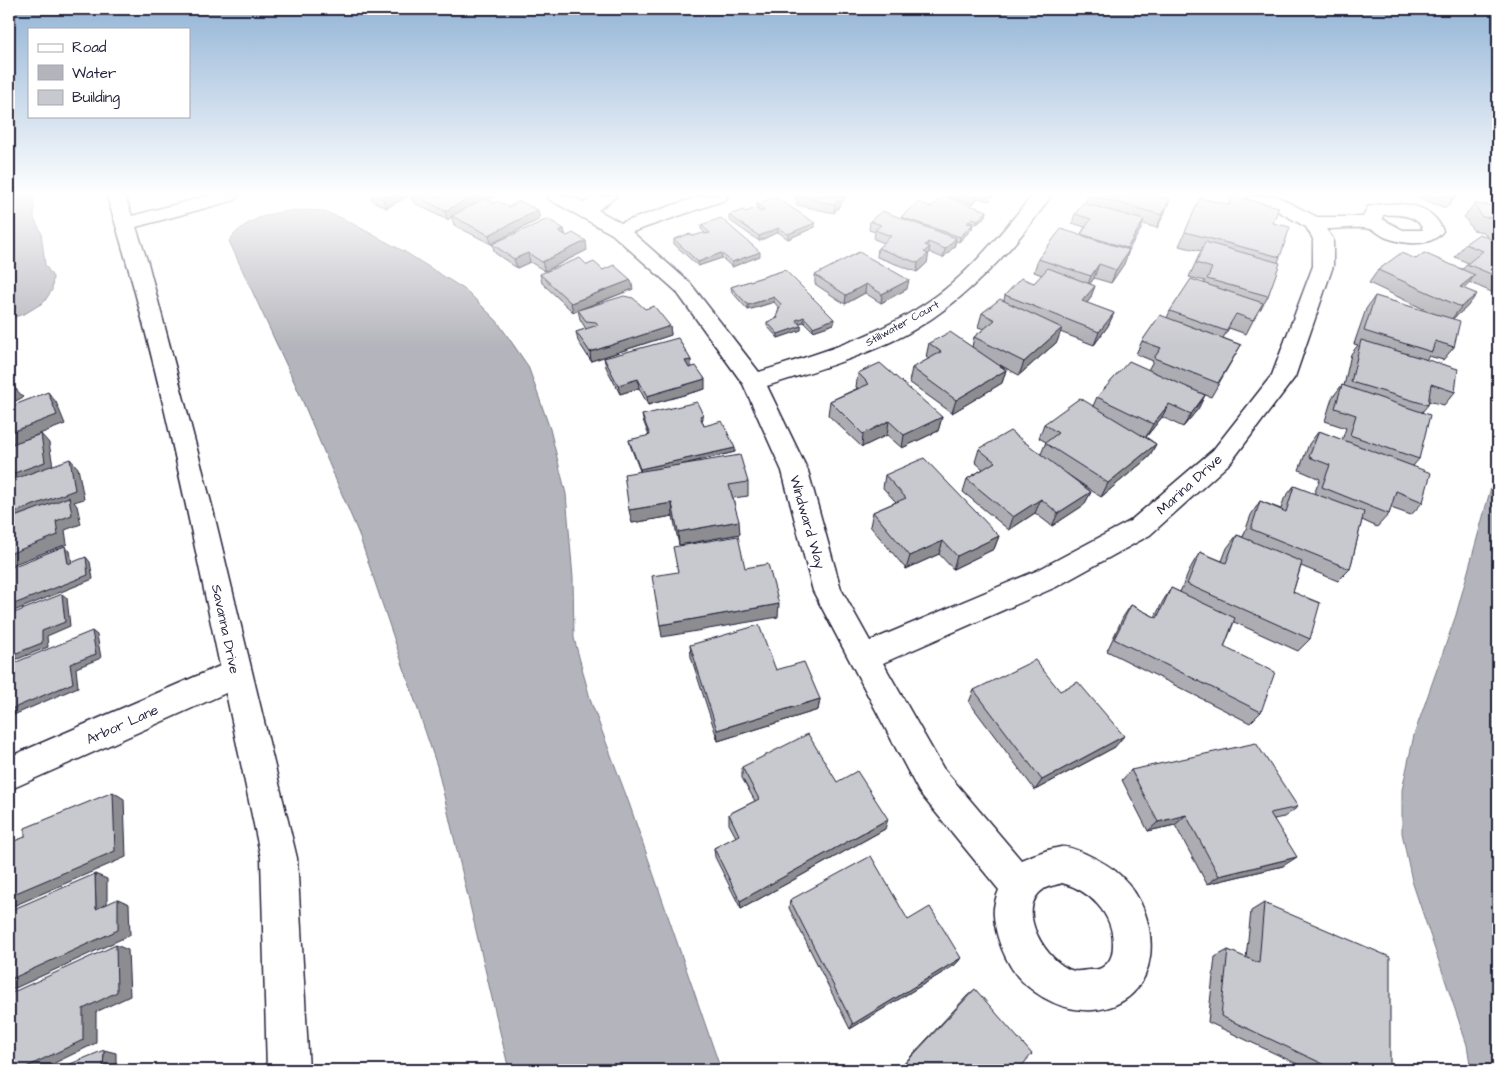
<svg xmlns="http://www.w3.org/2000/svg" width="1507" height="1079" font-family="'Architects Daughter',sans-serif">
  <rect width="100%" height="100%" fill="#fff"/>
  <filter id="ink" filterUnits="userSpaceOnUse"><feTurbulence type="fractalNoise" baseFrequency=".02" numOctaves="2"/><feDisplacementMap in="SourceGraphic" scale="10" xChannelSelector="R" yChannelSelector="G"/><feConvolveMatrix kernelMatrix="1 2 1 2 8 2 1 2 1" color-interpolation-filters="sRGB"/></filter>
  <g filter="url(#ink)">
    <g fill="#b4b4bc" stroke="#7a7a88">
      <polygon points="9,196 34,196 34,218 41,232 45,265 53,277 52,290 44,302 26,313 9,319"/>
      <path d="M303 210 321 211 342 218 405 252 467 291 497 321 528 366 550 429 566 494 573 578 574 638 591 702 629 803 721 1070H509L437 766 358 532 297 388 229 241C246 217 275 211 303 210Z"/>
      <polygon points="1498,462 1498,1070 1471,1070 1467,1045 1412,881 1402,833 1402,790 1414,735 1456,615"/>
    </g>
    <g fill="none" stroke-linecap="round" stroke-linejoin="round">
      <g stroke="#22223b" stroke-width="3">
        <g id="minor">
          <path d="M107 196H125L132 216 207 196H238L235 200 136 227 148 263 213 510 297 858 309 1070H267L261 858 226 693 9 790V757L220 666C187 510 155 349 107 196Z"/>
          <path d="M547 196H571L584 203 595 196H617L598 210 621 223 700 196H728L725 200 632 232 690 283 759 372C823 352 889 333 943 291 977 264 1004 229 1032 196H1051C1014 250 960 306 903 336 860 358 813 371 767 386L808 471 841 589 870 641 1036 571 1130 521 1213 450 1272 375 1313 266V239L1306 227 1269 206 1249 200 1246 196H1276L1317 217H1363L1368 207C1394 201 1432 201 1443 231 1431 248 1404 244 1387 238 1381 236 1376 230 1370 229 1359 226 1338 229 1326 229L1333 239V266L1295 377 1231 462 1150 535 1056 587 883 663 943 768 1021 860C1033 855 1048 849 1061 847 1069 846 1079 851 1086 854 1099 860 1111 866 1121 876 1164 916 1165 1004 1093 1010 1065 1012 1038 998 1019 978 1006 963 995 936 994 916 993 908 996 897 999 890L919 792 813 591 782 471 743 384 676 291 612 234 550 200ZM1383 215C1397 214 1418 214 1423 230H1403L1382 219ZM1062 883C1089 890 1113 913 1113 943 1113 952 1112 960 1104 966 1100 970 1094 970 1089 970 1085 970 1079 972 1074 971 1047 964 1013 909 1044 889 1048 886 1057 885 1062 883Z"/>
        </g>
      </g>
      <use href="#minor" fill="#fff" fill-rule="evenodd"/>
    </g>
    <g fill="#acacb2" stroke="#22223b">
      <polygon points="371,196 409,196 386,208 373,201"/>
      <polygon points="411,196 495,196 487,200 494,203 509,207 540,219 491,244 454,225 452,217 447,220 413,202"/>
      <polygon points="794,196 847,196 834,213 797,205 797,199 794,198"/>
      <polygon points="948,196 993,196 989,201 978,198 973,204"/>
      <polygon points="1087,196 1159,196 1165,212 1157,228 1143,224 1141,229 1128,250 1129,250 1124,264 1111,283 1094,278 1090,284 1095,286 1090,299 1087,303 1114,313 1108,326 1094,345 1060,332 1057,342 1019,375 1000,365 1006,370 1002,383 952,413 909,382 912,368 929,359 926,357 929,343 972,347 974,337 984,329 978,327 982,313 1004,301 1005,295 1034,283 1042,275 1034,272 1038,259 1080,235 1085,227 1072,223 1075,214 1085,203"/>
      <polygon points="1232,196 1273,223 1280,257 1278,262 1268,296 1260,310 1259,309 1246,334 1229,328 1223,338 1241,345 1211,397 1192,390 1205,395 1198,409 1183,427 1162,417 1146,437 1156,444 1149,457 1101,497 1067,474 1091,492 1084,505 1052,526 1035,513 1009,530 963,492 967,479 983,469 975,462 979,449 1041,454 1046,442 1039,438 1044,424 1093,406 1097,397 1148,370 1153,361 1136,354 1142,341 1167,318 1170,311 1204,284 1205,281 1189,277 1201,251 1179,246 1200,198 1228,205"/>
      <polygon points="1419,196 1458,196 1446,208 1417,198"/>
      <polygon points="757,204 815,223 815,227 788,239 778,232 759,241 729,220 729,215 746,212 761,212 757,209"/>
      <polygon points="1474,204 1498,206 1498,295 1469,282 1464,289 1477,294 1466,308 1452,319 1454,347 1443,360 1429,356 1426,360 1455,392 1444,405 1428,401 1428,405 1422,412 1419,459 1413,466 1423,502 1411,515 1391,508 1389,514 1377,527 1362,520 1350,569 1338,581 1301,566 1293,592 1310,639 1298,651 1234,622 1224,647 1261,712 1250,723 1107,651 1123,617 1131,605 1155,617 1163,601 1171,588 1180,592 1192,565 1200,552 1222,561 1227,548 1237,535 1243,537 1251,515 1260,501 1281,509 1284,499 1294,486 1314,494 1320,479 1299,470 1309,444 1319,431 1342,440 1346,428 1325,421 1332,398 1342,385 1344,386 1351,354 1358,345 1354,344 1366,309 1375,296 1434,314 1369,283 1378,270 1416,259 1463,269 1468,263 1455,257 1465,244 1487,237 1483,232 1473,230 1464,217"/>
      <polygon points="931,207 987,211 986,216 977,224 971,222 970,224 973,224 972,229 959,242 956,241 954,247 943,258 929,252 927,263 917,272 877,257 878,248 884,243 874,239 875,232 869,230 870,221 901,218 901,217"/>
      <polygon points="701,225 760,256 732,267 722,258 698,266 674,244 674,239 706,234 701,229"/>
      <polygon points="564,229 565,235 587,250 545,271 530,262 517,268 495,253 492,244"/>
      <polygon points="587,265 603,270 633,289 585,308 645,309 670,326 671,335 591,361 578,341 576,332 586,329 580,319 578,310 573,312 542,283 540,274"/>
      <polygon points="785,270 834,324 813,331 804,322 799,323 801,326 801,330 778,338 767,326 767,322 776,319 777,315 779,308 774,302 748,310 732,292 731,287"/>
      <polygon points="815,275 907,289 881,303 865,293 845,304 815,284"/>
      <polygon points="604,358 692,367 705,389 648,405 639,388 620,394 606,367"/>
      <polygon points="858,373 942,417 938,431 902,448 887,435 862,447 828,415 830,401 858,388 856,387"/>
      <polygon points="642,415 703,419 702,420 704,426 735,452 680,465 748,482 748,496 733,498 740,534 679,545 673,516 632,523 640,471 630,445 629,440 649,436 643,420"/>
      <polygon points="885,475 999,536 994,549 953,569 939,554 906,569 870,526 873,512 896,502 883,488"/>
      <polygon points="690,645 776,670 820,699 818,710 718,741 691,657"/>
      <polygon points="974,690 1060,691 1115,747 1035,790 969,702"/>
      <polygon points="742,767 837,782 885,829 741,909 715,857 714,848 736,837 729,824 729,814 755,801 742,778"/>
      <polygon points="1131,770 1298,807 1284,817 1274,819 1283,866 1207,884 1175,825 1148,831 1122,780"/>
      <polygon points="790,900 908,920 961,958 955,965 850,1029 789,908"/>
      <polygon points="1264,903 1390,1070 1310,1070 1208,1022 1215,957 1228,950 1246,958 1251,911"/>
      <polygon points="975,989 1018,1070 898,1070 967,996"/>
    </g>
    <g fill="#8c8c91" stroke="#22223b">
      <polygon points="388,196 409,196 386,208 383,199"/>
      <polygon points="473,196 495,196 452,216 452,217 447,220 445,211"/>
      <polygon points="841,196 847,196 834,213 835,205"/>
      <polygon points="975,196 978,196 978,198 973,204"/>
      <polygon points="1455,196 1458,196 1446,208 1452,199"/>
      <polygon points="1170,199 1165,212 1157,228 1162,215"/>
      <polygon points="538,210 540,219 491,244 489,235"/>
      <polygon points="987,211 986,216 977,224 978,220"/>
      <polygon points="1144,220 1141,229 1124,257 1127,248"/>
      <polygon points="815,223 815,227 788,239 788,234"/>
      <polygon points="973,224 972,229 959,242 960,237"/>
      <polygon points="778,228 778,232 759,241 759,236"/>
      <polygon points="564,229 566,238 559,231"/>
      <polygon points="956,238 954,247 943,258 945,249"/>
      <polygon points="586,241 587,250 545,271 542,262"/>
      <polygon points="928,242 927,249 930,247 927,263 917,272 918,263 925,245"/>
      <polygon points="1129,250 1124,264 1111,283 1116,270"/>
      <polygon points="760,252 760,256 732,267 732,262"/>
      <polygon points="528,253 530,262 517,268 514,259"/>
      <polygon points="721,253 722,258 698,266 698,262"/>
      <polygon points="1099,264 1094,278 1086,289 1091,276"/>
      <polygon points="1475,275 1465,288 1450,300 1460,287"/>
      <polygon points="631,280 633,289 573,312 571,303"/>
      <polygon points="909,280 907,289 881,303 882,294"/>
      <polygon points="866,284 865,293 845,304 846,295"/>
      <polygon points="1095,286 1090,299 1077,314 1082,301"/>
      <polygon points="1477,294 1466,308 1450,321 1461,307"/>
      <polygon points="774,297 774,302 748,310 748,305"/>
      <polygon points="1114,313 1108,326 1094,345 1099,332"/>
      <polygon points="804,317 804,322 796,324 796,320"/>
      <polygon points="834,319 834,324 813,331 813,327"/>
      <polygon points="670,326 671,335 591,361 590,352"/>
      <polygon points="801,326 801,330 778,338 778,334"/>
      <polygon points="1062,328 1057,342 1019,375 1024,362"/>
      <polygon points="691,360 692,369 685,371 685,361"/>
      <polygon points="1006,370 1002,383 952,413 956,400"/>
      <polygon points="638,379 639,388 620,394 618,385"/>
      <polygon points="705,379 705,389 648,405 647,396"/>
      <polygon points="15,388 23,397 9,405 9,391"/>
      <polygon points="48,392 56,402 65,424 9,446 9,433"/>
      <polygon points="1205,395 1198,409 1183,427 1191,414"/>
      <polygon points="1169,404 1162,417 1146,437 1153,424"/>
      <polygon points="703,415 703,419 700,420 700,416"/>
      <polygon points="942,417 938,431 902,448 904,435"/>
      <polygon points="889,421 887,435 862,447 863,434"/>
      <polygon points="41,434 49,443 54,472 9,488 9,475"/>
      <polygon points="1156,444 1149,457 1101,497 1108,483"/>
      <polygon points="735,448 735,452 641,474 640,469"/>
      <polygon points="70,459 78,468 84,499 74,502 77,506 81,524 65,530 67,544 9,566 9,554 56,521 9,526 9,514"/>
      <polygon points="1091,492 1084,505 1052,526 1058,513"/>
      <polygon points="1041,499 1035,513 1009,530 1013,517"/>
      <polygon points="672,503 673,516 632,523 629,510"/>
      <polygon points="739,521 740,534 679,545 678,532"/>
      <polygon points="999,536 994,549 953,569 957,556"/>
      <polygon points="943,541 939,554 906,569 910,556"/>
      <polygon points="65,546 70,551 73,569 68,564"/>
      <polygon points="86,557 90,562 93,579 9,613 9,606"/>
      <polygon points="62,594 67,598 70,626 47,636 48,647 15,660 9,656"/>
      <polygon points="779,604 778,617 662,637 660,625"/>
      <polygon points="92,631 97,635 101,658 76,668 78,687 9,717 9,710 70,664"/>
      <polygon points="820,699 818,710 718,741 717,730"/>
      <polygon points="1124,736 1115,747 1035,790 1042,780"/>
      <polygon points="113,792 124,799 126,857 9,908 9,896"/>
      <polygon points="1186,815 1175,825 1148,831 1158,822"/>
      <polygon points="888,819 885,829 741,909 740,901"/>
      <polygon points="1297,857 1283,866 1207,884 1219,876"/>
      <polygon points="95,874 107,879 107,915 96,909"/>
      <polygon points="118,899 129,904 130,935 9,991 9,980"/>
      <polygon points="116,945 128,950 130,996 96,1012 96,1043 40,1070 20,1070 83,1009"/>
      <polygon points="961,958 955,965 850,1029 853,1024"/>
      <polygon points="104,1050 116,1053 116,1070 103,1070"/>
    </g>
    <g fill="#c8c8cf" stroke="#22223b">
      <polygon points="377,196 388,196 383,199"/>
      <polygon points="416,196 473,196 445,211"/>
      <polygon points="800,196 841,196 835,205"/>
      <polygon points="943,196 987,211 978,220 972,218 967,223 973,224 960,237 901,217 918,202 931,207"/>
      <polygon points="1093,196 1159,196 1170,199 1162,215"/>
      <polygon points="1232,196 1279,207 1273,223 1290,227 1280,257 1185,232 1200,198 1229,205"/>
      <polygon points="1444,196 1455,196 1452,199"/>
      <polygon points="775,197 815,223 788,234 778,228 759,236 729,215 743,210 746,212 755,208 761,212 765,210 757,204"/>
      <polygon points="485,198 494,203 498,201 509,207 519,201 538,210 489,235 452,216"/>
      <polygon points="1083,203 1144,220 1127,248 1081,234 1091,219 1075,214"/>
      <polygon points="1474,204 1498,206 1498,226 1493,218 1482,217"/>
      <polygon points="882,211 956,238 945,249 928,242 925,245 930,247 924,252 928,254 918,263 878,248 891,236 875,230 881,225 870,221"/>
      <polygon points="721,218 760,252 732,262 721,253 698,262 674,239 690,234 693,236 703,233 705,234 710,233 701,225"/>
      <polygon points="548,219 564,229 559,231 567,236 573,233 586,241 542,262 528,253 514,259 492,244"/>
      <polygon points="1061,229 1129,250 1116,270 1099,264 1091,276 1038,259"/>
      <polygon points="1479,234 1498,242 1498,277 1467,264 1483,251 1465,244"/>
      <polygon points="1205,242 1280,263 1268,296 1207,279 1212,268 1196,263"/>
      <polygon points="859,252 909,280 882,294 866,284 846,295 815,275"/>
      <polygon points="1401,253 1416,259 1424,253 1475,275 1460,287 1477,294 1461,307 1378,270"/>
      <polygon points="580,258 587,265 594,262 603,270 614,265 631,280 571,303 540,274"/>
      <polygon points="1048,268 1095,286 1082,301 1114,313 1099,332 1005,295 1021,278 1034,283"/>
      <polygon points="785,270 834,319 813,327 804,317 796,320 801,326 778,334 767,322 778,318 777,315 781,304 774,297 748,305 731,287"/>
      <polygon points="1191,279 1263,303 1253,320 1236,314 1226,331 1170,311"/>
      <polygon points="624,296 633,298 645,309 654,306 670,326 590,352 576,332 598,325 596,322 586,321 578,310"/>
      <polygon points="1375,296 1460,321 1454,347 1435,341 1432,352 1364,331"/>
      <polygon points="1000,299 1062,328 1024,362 974,337 995,320 982,313"/>
      <polygon points="1160,315 1241,345 1218,383 1154,358 1161,348 1142,341"/>
      <polygon points="950,332 1006,370 956,400 912,368 941,352 929,343"/>
      <polygon points="678,338 691,360 685,361 689,368 696,366 705,379 647,396 638,379 618,385 604,358"/>
      <polygon points="1361,340 1458,369 1455,392 1431,384 1428,405 1351,382"/>
      <polygon points="1129,361 1205,395 1191,414 1169,404 1153,424 1097,397"/>
      <polygon points="880,363 942,417 904,435 889,421 863,434 830,401 869,384 858,373"/>
      <polygon points="9,384 15,388 9,391"/>
      <polygon points="1342,385 1430,415 1419,459 1350,435 1356,415 1335,408"/>
      <polygon points="48,392 57,415 9,433 9,407"/>
      <polygon points="1080,398 1156,444 1108,483 1045,443 1058,433 1044,424"/>
      <polygon points="697,402 703,415 700,416 704,426 722,421 735,448 640,469 629,440 650,435 642,415"/>
      <polygon points="1010,431 1091,492 1058,513 1041,499 1013,517 967,479 995,462 979,449"/>
      <polygon points="1319,431 1431,473 1423,502 1396,491 1389,514 1322,487 1330,465 1309,457"/>
      <polygon points="41,434 45,462 9,475 9,445"/>
      <polygon points="740,455 748,482 729,485 739,521 678,532 672,503 629,510 624,474"/>
      <polygon points="924,458 999,536 957,556 943,541 910,556 873,512 906,498 885,475"/>
      <polygon points="70,459 75,490 9,514 9,481"/>
      <polygon points="1294,486 1364,512 1350,569 1251,529 1260,501 1286,512"/>
      <polygon points="69,497 72,515 56,521 58,535 9,554 9,519"/>
      <polygon points="1237,535 1302,562 1293,592 1320,603 1310,639 1187,584 1200,552 1226,563"/>
      <polygon points="738,536 745,568 768,564 779,604 660,625 652,576 678,572 673,547"/>
      <polygon points="65,546 68,564 86,557 88,575 9,606 9,568"/>
      <polygon points="1171,588 1235,618 1224,647 1275,672 1261,712 1114,639 1131,605 1157,618"/>
      <polygon points="62,594 65,622 42,631 42,643 9,656 9,615"/>
      <polygon points="759,625 776,670 804,662 820,699 717,730 690,645"/>
      <polygon points="92,631 96,654 70,664 73,683 9,710 9,665"/>
      <polygon points="1035,660 1060,691 1078,682 1124,736 1042,780 974,690"/>
      <polygon points="808,734 837,782 857,771 888,819 740,901 714,848 739,835 729,814 759,799 742,767"/>
      <polygon points="1256,743 1298,807 1270,813 1297,857 1219,876 1186,815 1158,822 1131,770"/>
      <polygon points="113,792 115,851 9,896 9,843 25,837 25,828"/>
      <polygon points="871,856 908,920 930,907 961,958 853,1024 790,900"/>
      <polygon points="95,874 96,909 118,899 118,930 9,980 9,911"/>
      <polygon points="1264,903 1390,957 1390,1070 1336,1070 1221,1016 1228,950 1259,963"/>
      <polygon points="116,945 117,992 83,1009 83,1040 20,1070 9,1070 9,994"/>
      <polygon points="975,989 1032,1054 1018,1070 899,1070"/>
      <polygon points="104,1050 103,1070 56,1070"/>
    </g>
  </g>
  <linearGradient id="sky" x2="0" y2="1"><stop stop-color="#93b4d6"/><stop offset="0.56" stop-color="#fff"/><stop offset="1" stop-color="#fff" stop-opacity="0"/></linearGradient>
  <rect width="1507" height="347" fill="url(#sky)"/>
  <g text-anchor="middle" stroke-width="4" stroke-linejoin="round" paint-order="stroke">
    <g font-size="11" fill="#22223b" stroke="#fff">
      <text transform="translate(902 323) rotate(-29)" y="4">Stillwater Court</text>
    </g>
    <g font-size="14" fill="#22223b" stroke="#fff">
      <text transform="translate(1189 484) rotate(-42)" y="5">Marina Drive</text>
      <text transform="translate(808 522) rotate(74)" y="5">Windward Way</text>
      <text transform="translate(226 629) rotate(78)" y="5">Savanna Drive</text>
      <text transform="translate(122 724) rotate(-24)" y="5">Arbor Lane</text>
    </g>
  </g>
  <rect width="1507" height="1079" fill="none" stroke="#fff" stroke-width="30"/>
  <rect x="15" y="15" width="1477" height="1049" fill="none" stroke="#22223b" stroke-width="2" filter="url(#ink)"/>
  <rect x="28" y="28" width="162" height="90" fill="#ffffff" stroke="#a7a7b1"/>
  <rect x="38" y="44" width="25" height="8" fill="#ffffff" stroke="#a7a7b1"/>
  <text x="72" y="52" font-size="15" fill="#22223b">Road</text>
  <rect x="38" y="65" width="25" height="15" fill="#b4b4bc" stroke="#a7a7b1"/>
  <text x="72" y="78" font-size="15" fill="#22223b">Water</text>
  <rect x="38" y="90" width="25" height="15" fill="#c8c8cf" stroke="#a7a7b1"/>
  <text x="72" y="102" font-size="15" fill="#22223b">Building</text>
</svg>
